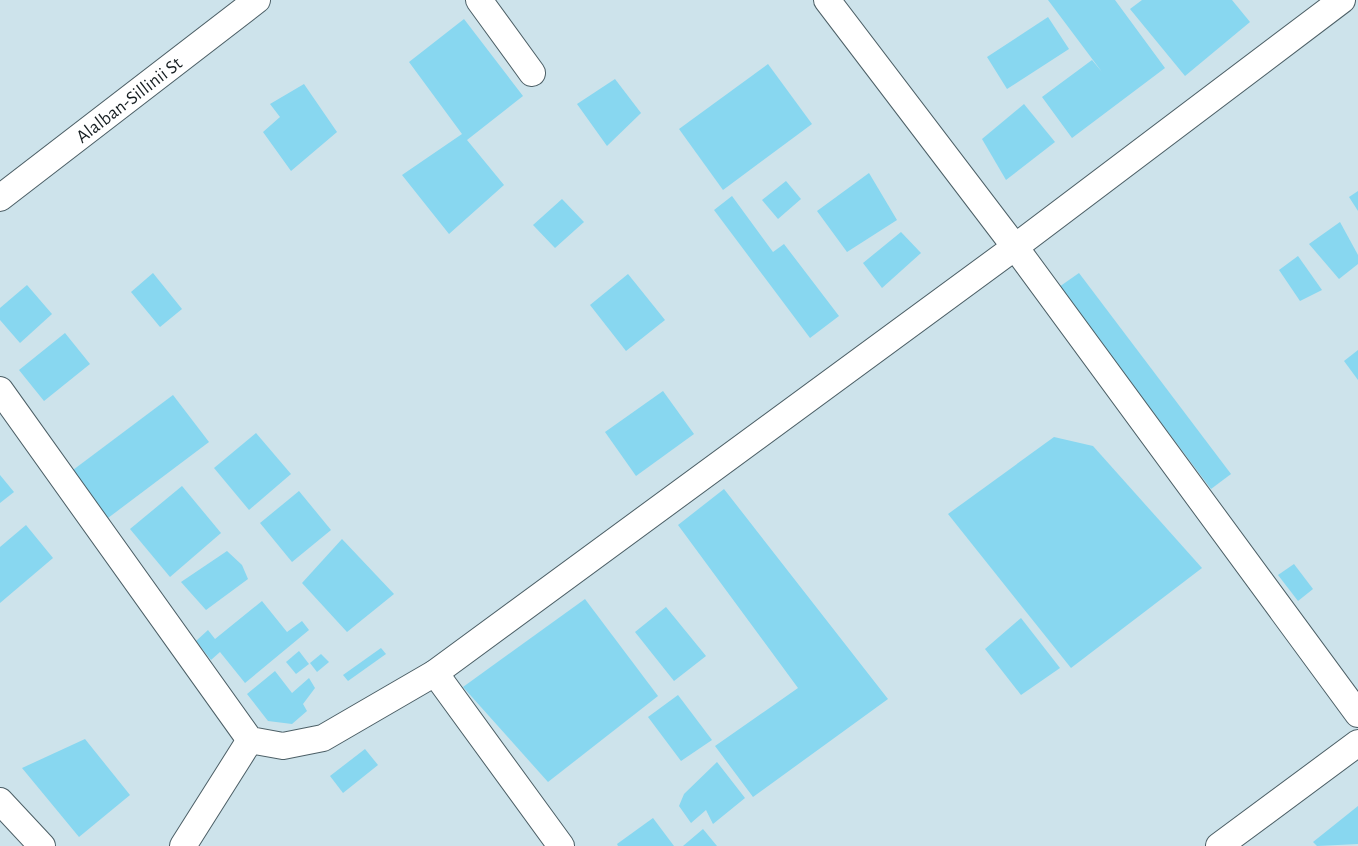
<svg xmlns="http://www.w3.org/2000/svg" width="1358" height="846" font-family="'Alegreya Sans',sans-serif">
  <rect width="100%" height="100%" fill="#cde3eb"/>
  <g fill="#88d7f0">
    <polygon points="1048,0 1115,0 1165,68 1072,138 1042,97 1092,60 1102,72"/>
    <polygon points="1142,0 1232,0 1250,22 1185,76 1130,9"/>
    <polygon points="1048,17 1069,49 1007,89 987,57"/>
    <polygon points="464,19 523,96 467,140 504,185 449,234 402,175 462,134 409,62"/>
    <polygon points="768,64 812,124 723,190 679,129"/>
    <polygon points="615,79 641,113 607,146 577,104"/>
    <polygon points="304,84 337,132 291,171 263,132 280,117 270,104"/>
    <polygon points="1024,104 1055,142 1006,180 982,139"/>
    <polygon points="869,173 897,220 847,252 817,211"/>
    <polygon points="786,181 801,199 778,219 762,200"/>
    <polygon points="1358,191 1358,211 1349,197"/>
    <polygon points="732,196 773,252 784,244 839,316 810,338 714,210"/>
    <polygon points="562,199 584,222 555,248 533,225"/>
    <polygon points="1340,222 1358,255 1358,264 1339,279 1309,244"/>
    <polygon points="901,232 921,253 882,288 863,263"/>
    <polygon points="1298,256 1322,290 1300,301 1279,270"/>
    <polygon points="153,273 182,309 160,327 131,292"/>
    <polygon points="1079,273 1231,474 1211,489 1059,287"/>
    <polygon points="628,274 665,320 626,351 590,305"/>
    <polygon points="27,285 52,314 20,343 0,320 0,308"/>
    <polygon points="65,333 90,364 44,401 19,370"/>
    <polygon points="1358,350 1358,380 1344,361"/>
    <polygon points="663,391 694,434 636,476 605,432"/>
    <polygon points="173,395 209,442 108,518 73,470"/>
    <polygon points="256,433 291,474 249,510 214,468"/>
    <polygon points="1054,437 1093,446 1202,568 1071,668 948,514"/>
    <polygon points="0,475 14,492 0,503"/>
    <polygon points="182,486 221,533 170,577 130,529"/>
    <polygon points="724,489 888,699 753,797 715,746 798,688 678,525"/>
    <polygon points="299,491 331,530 292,562 260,523"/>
    <polygon points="26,525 53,558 0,603 0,547"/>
    <polygon points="342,539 394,594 347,632 302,583"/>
    <polygon points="227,551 242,565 248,579 206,610 181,582"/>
    <polygon points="1294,564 1313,589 1298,601 1278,575"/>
    <polygon points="585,599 658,696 548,782 463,687"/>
    <polygon points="262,601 287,632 302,621 309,630 245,683 220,652 211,660 196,641 208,630 215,639"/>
    <polygon points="666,607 706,656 674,681 635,632"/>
    <polygon points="1021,618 1060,668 1021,695 985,649"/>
    <polygon points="381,648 386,654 348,681 343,675"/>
    <polygon points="299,651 309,664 296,674 286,662"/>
    <polygon points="321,654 329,662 317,672 310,663"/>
    <polygon points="275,671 292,693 309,678 315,688 303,704 307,711 292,724 268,721 247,694"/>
    <polygon points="678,695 712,740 681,761 648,717"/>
    <polygon points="85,739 130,795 79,837 22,768"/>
    <polygon points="365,749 378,765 343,793 330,776"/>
    <polygon points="717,762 745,798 713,824 706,810 691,823 679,806 684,794"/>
    <polygon points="1358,806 1358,844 1317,846 1313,842"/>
    <polygon points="653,818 674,846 618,846 617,844"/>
    <polygon points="703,829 717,846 683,846"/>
  </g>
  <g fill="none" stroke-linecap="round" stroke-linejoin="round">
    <g stroke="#4c5f66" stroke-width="28">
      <g id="street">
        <polyline points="479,0 532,73"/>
        <polyline points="827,0 1015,247 1358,714"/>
        <path id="s1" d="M0 198 257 0"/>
        <polyline points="0,390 250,740 283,746 323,738 435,673 1015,247 1342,0"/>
        <polyline points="435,673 561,846"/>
        <polyline points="0,801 42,846"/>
        <polyline points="183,846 250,740"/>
        <polyline points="1219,846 1358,743"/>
      </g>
    </g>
    <use href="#street" stroke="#fff" stroke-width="26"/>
  </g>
  <g text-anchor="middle" stroke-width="4.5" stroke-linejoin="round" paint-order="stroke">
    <g font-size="19" fill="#161e21" stroke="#daf0f8">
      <text dy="7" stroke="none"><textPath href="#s1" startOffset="162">Alalban-Sillinii St</textPath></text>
    </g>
  </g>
</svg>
